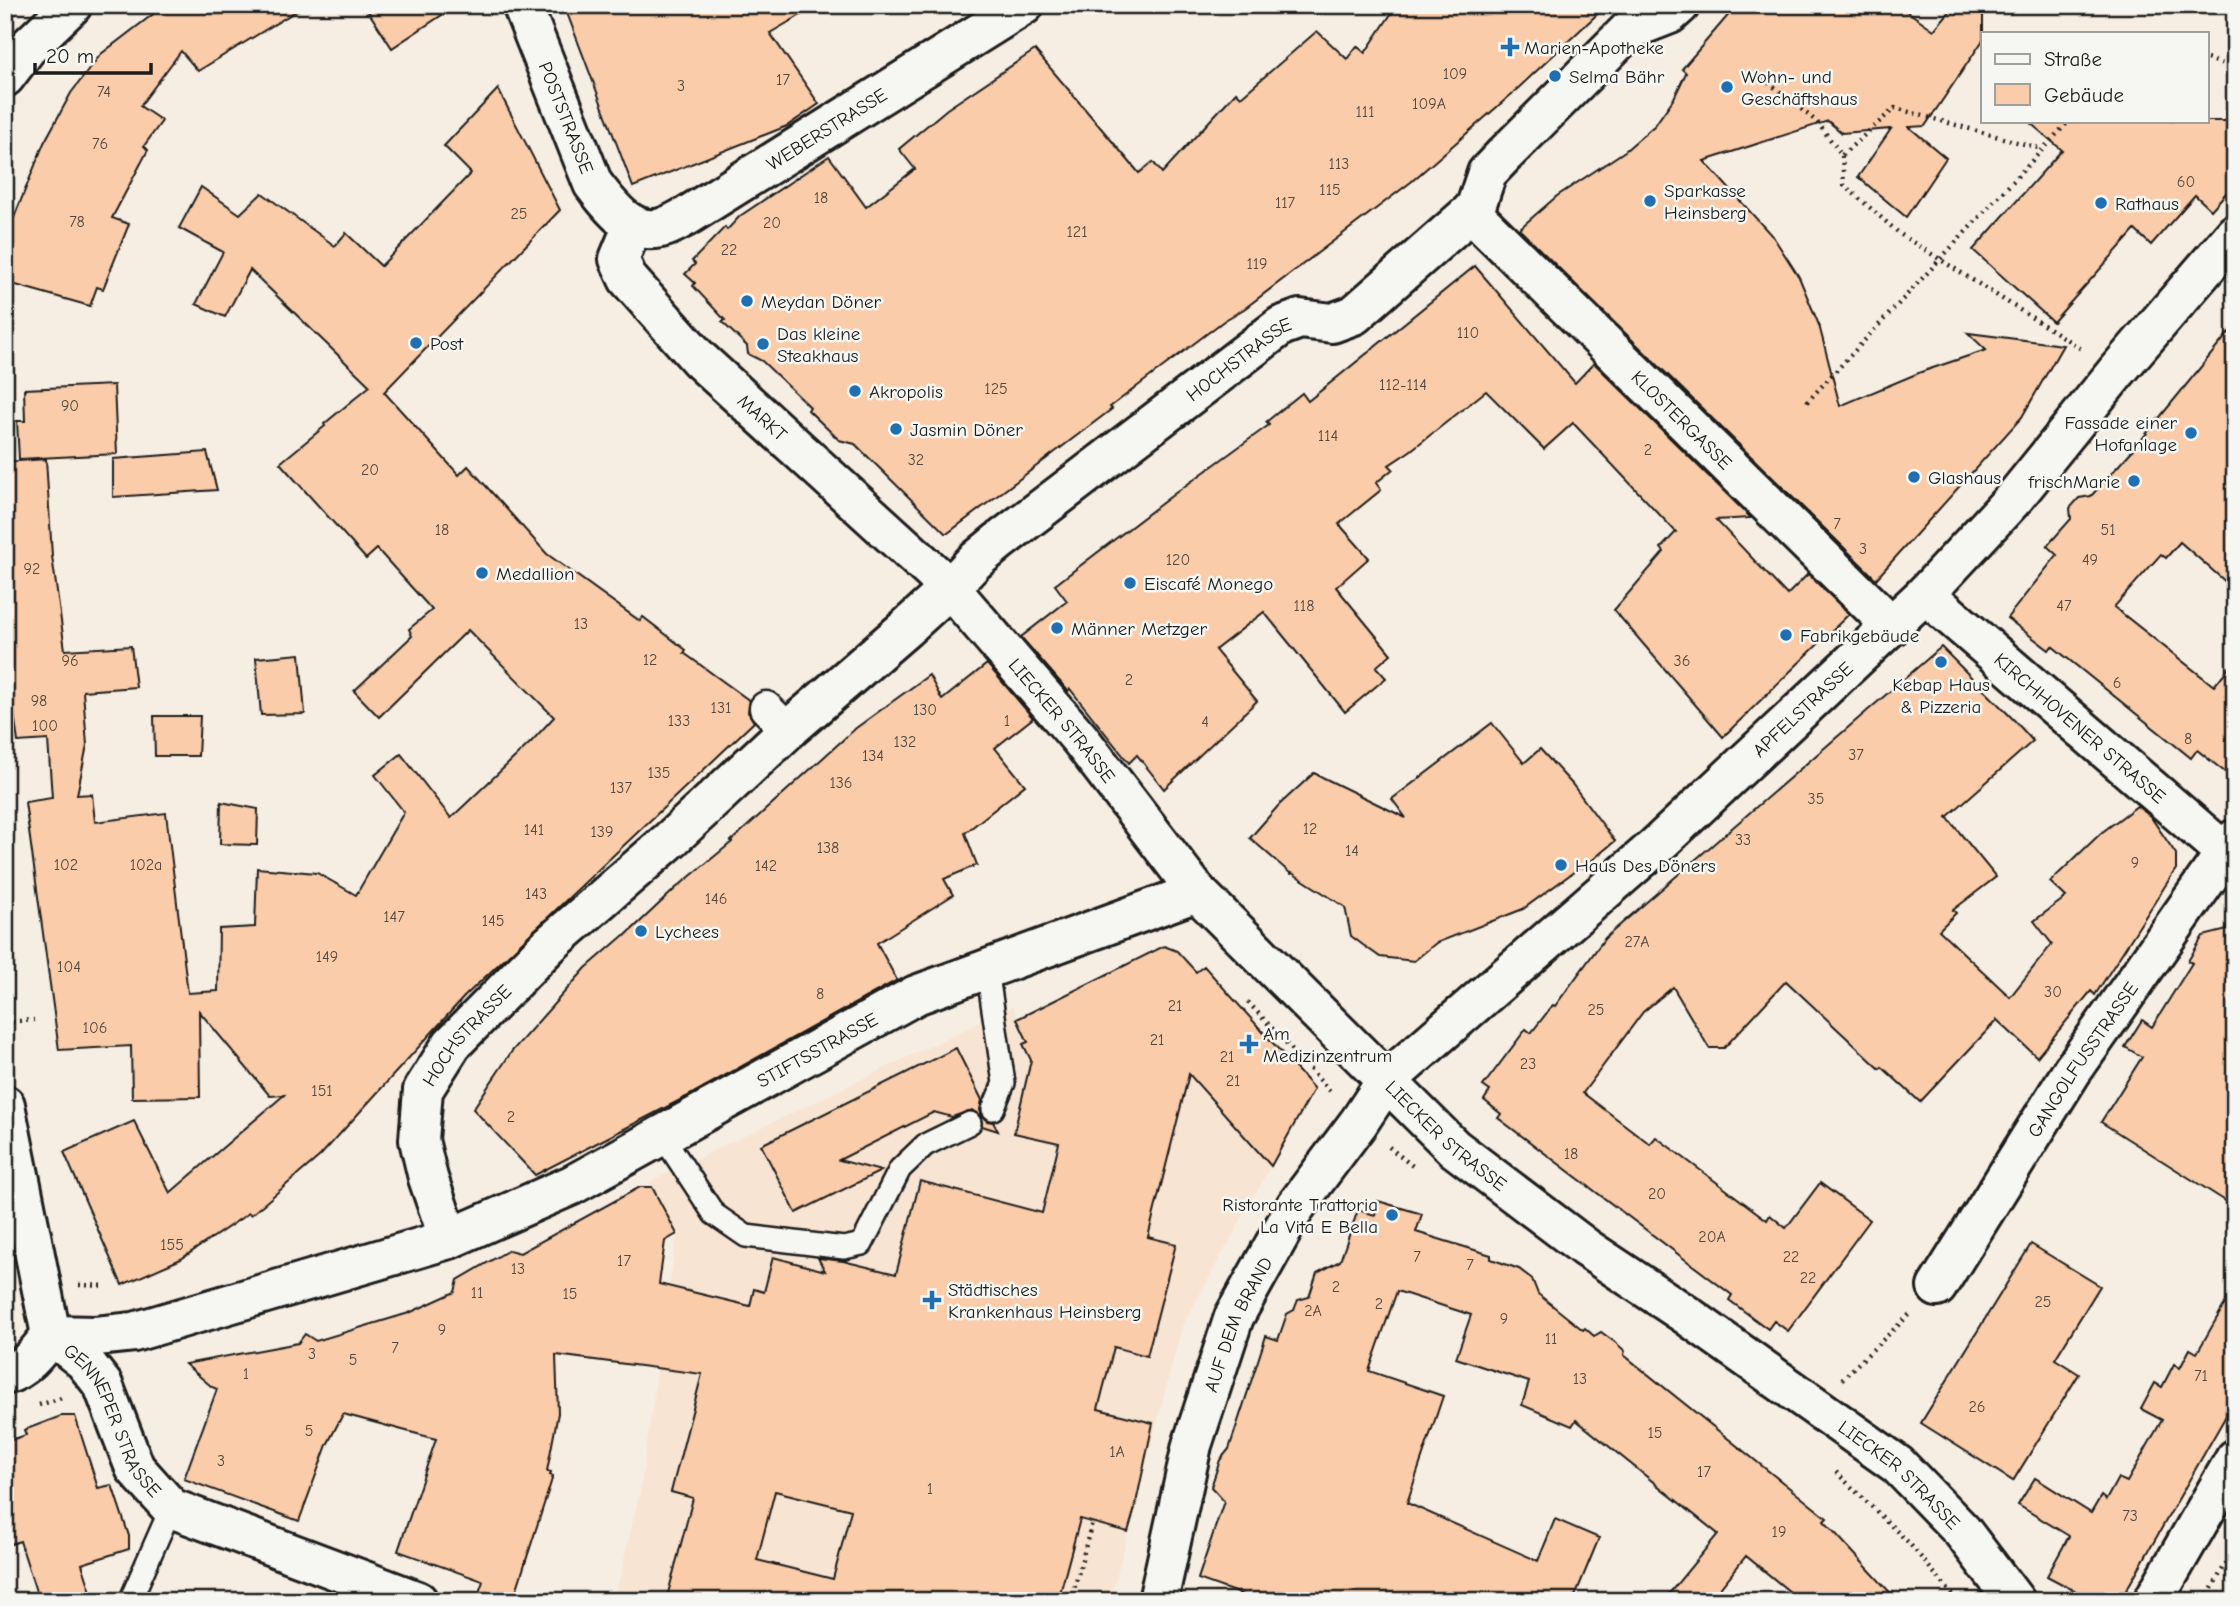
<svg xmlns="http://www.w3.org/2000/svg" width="2240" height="1606" font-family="'Comic Neue',sans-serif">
  <rect width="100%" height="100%" fill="#f7eee3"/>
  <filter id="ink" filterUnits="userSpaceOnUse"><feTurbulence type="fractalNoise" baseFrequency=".0143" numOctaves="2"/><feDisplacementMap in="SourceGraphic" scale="14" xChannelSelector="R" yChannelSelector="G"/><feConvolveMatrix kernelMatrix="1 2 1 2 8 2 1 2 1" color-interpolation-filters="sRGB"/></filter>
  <g filter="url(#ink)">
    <polygon fill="#f8e4d2" points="1013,1006 1028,1042 1180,1111 1189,1077 1192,1077 1271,1166 1182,1327 1110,1601 614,1601 640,1492 677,1234 649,1182"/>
    <g fill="#facca9" stroke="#1c1c1c" stroke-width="2" fill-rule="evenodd">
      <polygon points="165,5 306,5 198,71 181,51 140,106 162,121 144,146 148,150 112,218 129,224 103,289 97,287 90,306 5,282 5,240 44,143 71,93 101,54"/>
      <polygon points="364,5 457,5 392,48"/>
      <polygon points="564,5 818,5 770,33 819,104 787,126 633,187"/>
      <polygon points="1397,5 1607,5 1513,93 1411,182 1244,309 1225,320 1110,407 1112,409 948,533 945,533 855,444 839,440 808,410 810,407 762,361 748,354 747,346 722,322 725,320 693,286 695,283 685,274 695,264 692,261 725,227 727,230 740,216 829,156 866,207 915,169 899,149 947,109 1035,50 1139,173 1153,162 1162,173 1236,92 1241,97 1317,31 1347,59 1357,46 1365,53"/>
      <polygon points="1737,5 1898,5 1934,30 1955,5 1983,5 1983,40 1925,126 1909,127 1946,158 1906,217 1858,177 1891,129 1842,133 1828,121 1704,161 1774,238 1799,277 1819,325 1840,406 1921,372 1986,350 1968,333 2063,345 2022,417 1876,579 1519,229 1557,196 1625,151 1655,125 1674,98 1686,73 1682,69"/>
      <polygon points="498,89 560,210 384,392 459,475 468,466 547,554 640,621 643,617 686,650 684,653 750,701 748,712 754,722 464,997 320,1156 251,1215 249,1213 181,1259 122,1285 64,1152 134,1121 170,1193 284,1095 270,1096 199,1011 200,1097 132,1098 131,1046 59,1050 25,802 52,798 48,740 18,742 5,650 5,462 46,459 52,556 65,650 131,646 136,687 83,691 87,745 77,795 92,794 95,822 166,813 188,993 218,991 219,929 255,927 257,868 317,873 356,895 404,812 375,775 401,754 451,818 531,742 554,717 468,630 379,717 354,691 412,636 409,629 432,610 377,549 366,559 280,463 325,426 324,424 370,386 250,270 225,317 196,304 223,252 179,228 201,187 240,214 262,193 335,246 346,233 381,266 471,173 444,146"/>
      <polygon points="2028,121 2235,121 2235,183 2211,210 2195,195 2151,245 2135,230 2053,322 1973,250 2062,150"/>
      <polygon points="1475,266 1575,383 1594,363 1751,518 1716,520 1787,595 1808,574 1849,614 1723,737 1614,610 1664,552 1661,548 1676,532 1573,423 1544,449 1486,391 1410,451 1389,465 1393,469 1376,483 1381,490 1339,524 1369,558 1336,587 1391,654 1376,667 1386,678 1345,712 1264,612 1215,650 1257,701 1164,789 1137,755 1129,763 1070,689 1068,691 1021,637 1067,601 1055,585 1174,494 1269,425 1266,422 1302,393 1308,401"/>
      <polygon points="2235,325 2235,590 2180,542 2166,558 2161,554 2114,607 2214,686 2235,660 2235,780 2197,750 2191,758 2052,646 2049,650 2007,618 2057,555 2047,546 2071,519 2070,508 2079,498 2091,496 2138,444"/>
      <polygon points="114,385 117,454 19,459 17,421 25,421 24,389"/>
      <polygon points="207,452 217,490 113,497 113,459"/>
      <polygon points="1941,647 2015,721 2033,741 1947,817 1996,877 1953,910 1956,913 1939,930 2010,997 2052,944 2034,921 2066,897 2050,882 2101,833 2137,806 2150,816 2176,854 2176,869 2095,995 2091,991 2037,1057 1997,1020 1920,1102 1882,1067 1880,1069 1786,981 1724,1048 1709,1048 1673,987 1643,1012 1583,1093 1650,1144 1656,1137 1767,1220 1770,1215 1786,1228 1820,1183 1870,1220 1788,1331 1774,1321 1768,1329 1729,1300 1732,1295 1498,1118 1501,1114 1484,1100 1490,1091 1483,1086 1526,1029 1531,1033 1553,1005 1555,1006 1605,938"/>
      <polygon points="300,654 305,714 261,715 256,658"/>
      <polygon points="987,664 1033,718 995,748 1025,785 965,833 977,865 944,879 953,895 877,943 897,980 686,1097 535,1175 473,1109 512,1051 586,968 624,935 625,936 676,888 732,842 731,841 856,728 929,675 942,700"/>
      <polygon points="154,716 200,716 198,756 155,756"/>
      <polygon points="1492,723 1524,763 1540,749 1572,784 1615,841 1583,868 1582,866 1523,909 1436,943 1414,961 1380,957 1363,945 1351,936 1345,907 1292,873 1291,874 1250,838 1279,805 1314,773 1406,818 1392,799"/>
      <polygon points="221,802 258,809 257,845 220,844"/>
      <polygon points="2235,928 2235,1207 2101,1122 2142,1057 2125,1047 2142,1020 2152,1027 2192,963 2188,961 2203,936"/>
      <path d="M1164 946 1177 951 1196 972 1204 966 1314 1089 1271 1166 1189 1074 1148 1237 1176 1244 1147 1356 1114 1347 1098 1409 1153 1423 1135 1508 1128 1532 1080 1519 1058 1601H666L693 1498 671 1492 702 1374 556 1355 558 1413 547 1471 551 1472 550 1475 553 1476 513 1601H476L483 1581 398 1551 436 1439 343 1414 327 1445 299 1521 184 1479 217 1389 212 1387 185 1364 298 1343 305 1334 316 1341 409 1313 455 1292 458 1280 509 1250 520 1253 640 1187H652L677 1234 665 1241 659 1284 750 1306 754 1289 764 1292 773 1257 825 1271 818 1258 843 1261 896 1274 920 1181 1042 1213 1059 1143 1014 1133 1031 1060 1023 1044 1028 1042 1017 1019ZM775 1491 851 1510 833 1579 757 1560Z"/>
      <polygon points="956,1048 982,1100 980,1110 982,1116 987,1121 993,1122 998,1131 982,1126 981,1117 972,1110 952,1117 934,1112 839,1160 881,1171 796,1213 761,1145"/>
      <polygon points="1378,1201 1422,1214 1416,1232 1491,1255 1491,1259 1519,1269 1532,1279 1538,1294 1583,1330 1585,1328 1594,1336 1601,1332 1616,1343 1625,1351 1624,1355 1827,1518 1824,1521 1898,1601 1801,1601 1746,1556 1710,1601 1663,1601 1718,1534 1576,1420 1572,1426 1522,1405 1529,1382 1456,1358 1471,1315 1397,1291 1369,1371 1443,1396 1407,1503 1538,1561 1555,1519 1599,1538 1573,1601 1260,1601 1198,1579 1224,1501 1211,1487 1220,1460 1229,1449 1266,1336 1278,1340 1287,1314 1294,1310 1298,1300 1309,1297 1317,1273 1340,1261 1358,1210 1375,1215"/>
      <polygon points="2031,1244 2100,1286 2055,1359 2079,1374 2013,1481 1921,1423"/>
      <polygon points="2235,1286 2235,1400 2120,1601 2094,1601 2047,1576 2069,1536 2018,1505 2035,1478 2091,1513 2101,1496 2106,1500 2118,1478 2127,1482 2162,1420 2141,1409 2155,1383 2162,1387 2174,1364 2180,1368 2190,1349 2197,1353"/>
      <polygon points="61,1416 75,1416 98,1488 112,1485 129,1536 129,1549 82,1564 94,1601 39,1601 20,1541 5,1546 5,1442 26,1435 24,1430"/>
    </g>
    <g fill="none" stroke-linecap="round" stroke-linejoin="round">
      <g stroke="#1c1c1c" stroke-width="26">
        <g id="service">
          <polyline points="987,969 1004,1083 993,1109"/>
          <polyline points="662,1135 714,1214 746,1236 844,1248 862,1244 900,1169 925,1145 970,1123"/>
          <polyline points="130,1601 171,1508"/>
        </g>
      </g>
      <g stroke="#1c1c1c" stroke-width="37">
        <polyline id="pedestrian" points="766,708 788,730"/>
      </g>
      <g stroke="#1c1c1c" stroke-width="44">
        <g id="minor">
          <path id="s1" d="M522 5 593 184C609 205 631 236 661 228 670 226 679 220 687 216L1024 5"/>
          <path id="s2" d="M1471 212 1892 626"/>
          <path id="s3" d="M633 225 619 259 628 279 699 359 950 588 1080 739 1197 892 1454 1148 1586 1248 1688 1316 1898 1465 1962 1531 2015 1601"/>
          <path id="s4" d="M1925 594 2235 861"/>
          <path id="s5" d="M449 1239 428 1178 419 1140 423 1090 452 1044 549 945 670 840 788 730 906 628 950 588 974 562 998 542 1281 326 1300 319 1332 323 1354 315 1471 212 1476 206 1487 173 1505 154 1629 30 1670 14 1680 5"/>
          <path id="s6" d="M1937 1287 2072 1071 2235 839"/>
          <path id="s7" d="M51 1335 96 1336 134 1332 449 1239 572 1185 916 995 1197 892"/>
          <path id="s8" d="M51 1335 84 1361 103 1385 135 1468 171 1508 418 1601"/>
          <path id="s9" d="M1158 1601 1192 1445 1234 1317 1296 1206 1359 1122 1386 1081 1655 847 1925 594 2015 497 2117 371 2235 234"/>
          <polyline points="2153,1601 2235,1459"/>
        </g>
      </g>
      <g stroke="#1c1c1c" stroke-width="44">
        <g id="tertiary">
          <polyline points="5,77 27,48 72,5"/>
          <path d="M5 1105 51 1335C38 1352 26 1369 5 1375"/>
        </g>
      </g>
      <g stroke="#1c1c1c" stroke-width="4.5" stroke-dasharray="2 5" stroke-linecap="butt">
        <polyline points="2207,59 2235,67"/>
        <polyline points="1763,78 1817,122 1842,155 1844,185 1900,234 2083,350"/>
        <polyline points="1842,155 1895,108 2042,149"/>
        <polyline points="1807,402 2069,121"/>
        <polyline points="1248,1002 1332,1093"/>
        <polyline points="5,1022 34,1020"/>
        <polyline points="1389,1147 1415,1168"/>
        <polyline points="79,1285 106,1286"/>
        <polyline points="1842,1379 1912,1312"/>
        <polyline points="39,1405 65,1397"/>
        <polyline points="1836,1472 1908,1542 1958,1601"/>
        <polyline points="1071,1601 1092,1522"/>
        <polyline points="2205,1601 2235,1547"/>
      </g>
      <use href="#service" stroke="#f6f6f2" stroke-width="21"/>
      <use href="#pedestrian" stroke="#f6f6f2" stroke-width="32"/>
      <use href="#minor" stroke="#f6f6f2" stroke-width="38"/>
      <use href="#tertiary" stroke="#f6f6f2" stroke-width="38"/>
    </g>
  </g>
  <g fill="#1f6fb2" stroke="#f6f6f2" stroke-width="2.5">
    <path d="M1506.5 36.5h7v7h7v7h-7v7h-7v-7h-7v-7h7z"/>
    <circle cx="1555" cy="76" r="7"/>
    <circle cx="1727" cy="87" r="7"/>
    <circle cx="1650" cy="201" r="7"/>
    <circle cx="2101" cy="203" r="7"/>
    <circle cx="747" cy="301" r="7"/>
    <circle cx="416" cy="343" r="7"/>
    <circle cx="763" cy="344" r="7"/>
    <circle cx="855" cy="391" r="7"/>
    <circle cx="896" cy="429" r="7"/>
    <circle cx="2191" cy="433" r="7"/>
    <circle cx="1914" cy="477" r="7"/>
    <circle cx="2134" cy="481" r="7"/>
    <circle cx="482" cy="573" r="7"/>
    <circle cx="1130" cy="583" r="7"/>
    <circle cx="1057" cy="628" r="7"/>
    <circle cx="1786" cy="635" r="7"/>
    <circle cx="1941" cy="662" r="7"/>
    <circle cx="1561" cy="865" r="7"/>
    <circle cx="641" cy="931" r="7"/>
    <path d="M1245.5 1033.5h7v7h7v7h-7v7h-7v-7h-7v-7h7z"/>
    <circle cx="1392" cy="1215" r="7"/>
    <path d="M928.5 1289.5h7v7h7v7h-7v7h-7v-7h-7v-7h7z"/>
  </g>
  <g text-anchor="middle" stroke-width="5" stroke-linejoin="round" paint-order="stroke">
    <g font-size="16" fill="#54483f">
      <text x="1455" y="79">109</text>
      <text x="783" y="85">17</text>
      <text x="681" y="91">3</text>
      <text x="104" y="97">74</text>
      <text x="1429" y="109">109A</text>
      <text x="1365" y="117">111</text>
      <text x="100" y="149">76</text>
      <text x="1339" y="169">113</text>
      <text x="2186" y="187">60</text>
      <text x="1330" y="195">115</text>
      <text x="821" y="203">18</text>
      <text x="1285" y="208">117</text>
      <text x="519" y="219">25</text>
      <text x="77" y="227">78</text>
      <text x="772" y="228">20</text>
      <text x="1077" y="237">121</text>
      <text x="729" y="255">22</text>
      <text x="1257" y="269">119</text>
      <text x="1468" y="338">110</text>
      <text x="1403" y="390">112-114</text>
      <text x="996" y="394">125</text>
      <text x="70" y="411">90</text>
      <text x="1328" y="441">114</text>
      <text x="1648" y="455">2</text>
      <text x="916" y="465">32</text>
      <text x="370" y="475">20</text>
      <text x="1837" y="529">7</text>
      <text x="442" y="535">18</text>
      <text x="2108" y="535">51</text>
      <text x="1863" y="554">3</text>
      <text x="1178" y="565">120</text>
      <text x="2090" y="565">49</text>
      <text x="32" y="574">92</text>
      <text x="1304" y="611">118</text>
      <text x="2064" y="611">47</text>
      <text x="581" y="629">13</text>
      <text x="650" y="665">12</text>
      <text x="70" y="666">96</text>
      <text x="1682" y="666">36</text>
      <text x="1129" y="685">2</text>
      <text x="2117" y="688">6</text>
      <text x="39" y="706">98</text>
      <text x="721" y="713">131</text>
      <text x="925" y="715">130</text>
      <text x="679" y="726">133</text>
      <text x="1007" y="726">1</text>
      <text x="1205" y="727">4</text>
      <text x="45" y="731">100</text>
      <text x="2188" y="744">8</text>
      <text x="905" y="747">132</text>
      <text x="1856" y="760">37</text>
      <text x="873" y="761">134</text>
      <text x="659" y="778">135</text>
      <text x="841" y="788">136</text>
      <text x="621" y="793">137</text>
      <text x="1816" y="804">35</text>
      <text x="1310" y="834">12</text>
      <text x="534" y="835">141</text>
      <text x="602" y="837">139</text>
      <text x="1743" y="845">33</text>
      <text x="828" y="853">138</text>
      <text x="1352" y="856">14</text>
      <text x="2135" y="868">9</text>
      <text x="66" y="870">102</text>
      <text x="146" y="870">102a</text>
      <text x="766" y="871">142</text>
      <text x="536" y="899">143</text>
      <text x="716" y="904">146</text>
      <text x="394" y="922">147</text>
      <text x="493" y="926">145</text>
      <text x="1637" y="947">27A</text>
      <text x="327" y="962">149</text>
      <text x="69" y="972">104</text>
      <text x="2053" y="997">30</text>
      <text x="820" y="999">8</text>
      <text x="1175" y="1011">21</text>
      <text x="1596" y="1015">25</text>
      <text x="95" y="1033">106</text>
      <text x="1157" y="1045">21</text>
      <text x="1227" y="1062">21</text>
      <text x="1528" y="1069">23</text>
      <text x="1233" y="1086">21</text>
      <text x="322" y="1096">151</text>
      <text x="511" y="1122">2</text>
      <text x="1571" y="1159">18</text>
      <text x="1657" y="1199">20</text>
      <text x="1712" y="1242">20A</text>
      <text x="172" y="1250">155</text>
      <text x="1417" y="1262">7</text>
      <text x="1791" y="1262">22</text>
      <text x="624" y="1266">17</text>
      <text x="1470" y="1270">7</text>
      <text x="518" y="1274">13</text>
      <text x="1808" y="1283">22</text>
      <text x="1336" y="1292">2</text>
      <text x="477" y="1298">11</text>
      <text x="570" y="1299">15</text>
      <text x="2043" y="1307">25</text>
      <text x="1379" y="1309">2</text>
      <text x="1313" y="1316">2A</text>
      <text x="1504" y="1324">9</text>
      <text x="442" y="1335">9</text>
      <text x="1551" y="1344">11</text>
      <text x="395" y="1353">7</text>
      <text x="312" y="1359">3</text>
      <text x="353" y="1365">5</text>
      <text x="246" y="1379">1</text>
      <text x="2201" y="1381">71</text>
      <text x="1580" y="1384">13</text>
      <text x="1977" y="1412">26</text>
      <text x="309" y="1436">5</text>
      <text x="1655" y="1438">15</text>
      <text x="1117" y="1457">1A</text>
      <text x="221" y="1466">3</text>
      <text x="1704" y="1477">17</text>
      <text x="930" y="1494">1</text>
      <text x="2130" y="1521">73</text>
      <text x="1779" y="1537">19</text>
    </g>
    <g font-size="19" fill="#1c1c1c" stroke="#f6f6f2" text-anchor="start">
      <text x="1524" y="54">Marien-Apotheke</text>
      <text x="1569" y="83">Selma Bähr</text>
      <text x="1741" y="83">Wohn- und<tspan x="1741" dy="22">Geschäftshaus</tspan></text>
      <text x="1664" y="197">Sparkasse<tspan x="1664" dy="22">Heinsberg</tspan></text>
      <text x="2115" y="210">Rathaus</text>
      <text x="761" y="308">Meydan Döner</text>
      <text x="777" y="340">Das kleine<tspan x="777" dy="22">Steakhaus</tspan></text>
      <text x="430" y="350">Post</text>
      <text x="869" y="398">Akropolis</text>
      <text x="2177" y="429" text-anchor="end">Fassade einer<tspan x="2177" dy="22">Hofanlage</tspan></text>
      <text x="910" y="436">Jasmin Döner</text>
      <text x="1928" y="484">Glashaus</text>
      <text x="2120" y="488" text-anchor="end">frischMarie</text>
      <text x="496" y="580">Medallion</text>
      <text x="1144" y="590">Eiscafé Monego</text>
      <text x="1071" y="635">Männer Metzger</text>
      <text x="1800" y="642">Fabrikgebäude</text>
      <text x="1941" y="691" text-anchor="middle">Kebap Haus<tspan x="1941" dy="22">&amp; Pizzeria</tspan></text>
      <text x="1575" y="872">Haus Des Döners</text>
      <text x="655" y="938">Lychees</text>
      <text x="1263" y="1040">Am<tspan x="1263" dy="22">Medizinzentrum</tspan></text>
      <text x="1378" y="1211" text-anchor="end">Ristorante Trattoria<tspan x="1378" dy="22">La Vita E Bella</tspan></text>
      <text x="948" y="1296">Städtisches<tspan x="948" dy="22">Krankenhaus Heinsberg</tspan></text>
    </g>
    <g font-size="19" fill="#1c1c1c" stroke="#f6f6f2">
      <text dy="7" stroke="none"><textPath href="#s1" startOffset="121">POSTSTRASSE</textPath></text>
      <text dy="7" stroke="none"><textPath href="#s1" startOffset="472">WEBERSTRASSE</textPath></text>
      <text dy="7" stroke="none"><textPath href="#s5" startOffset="1253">HOCHSTRASSE</textPath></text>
      <text dy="7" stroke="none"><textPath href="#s3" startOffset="252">MARKT</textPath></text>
      <text dy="7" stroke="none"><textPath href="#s2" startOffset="296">KLOSTERGASSE</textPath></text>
      <text dy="7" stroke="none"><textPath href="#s9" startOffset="1134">APFELSTRASSE</textPath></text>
      <text dy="7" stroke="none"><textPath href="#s3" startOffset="679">LIECKER STRASSE</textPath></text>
      <text dy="7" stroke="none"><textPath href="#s4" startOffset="205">KIRCHHOVENER STRASSE</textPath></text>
      <text dy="7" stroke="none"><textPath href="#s5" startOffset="224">HOCHSTRASSE</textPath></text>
      <text dy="7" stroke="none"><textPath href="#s7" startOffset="826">STIFTSSTRASSE</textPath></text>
      <text dy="7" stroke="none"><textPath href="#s6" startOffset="270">GANGOLFUSSTRASSE</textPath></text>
      <text dy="7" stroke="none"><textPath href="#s3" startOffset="1246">LIECKER STRASSE</textPath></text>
      <text dy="7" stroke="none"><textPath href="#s9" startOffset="289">AUF DEM BRAND</textPath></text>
      <text dy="7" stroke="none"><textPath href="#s8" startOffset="108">GENNEPER STRASSE</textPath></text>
      <text dy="7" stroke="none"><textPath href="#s3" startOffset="1813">LIECKER STRASSE</textPath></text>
    </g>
  </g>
  <rect width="2240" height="1606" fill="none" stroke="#f6f6f2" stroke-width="28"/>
  <rect x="14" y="14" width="2212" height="1578" fill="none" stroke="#1c1c1c" stroke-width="2.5" filter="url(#ink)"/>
  <rect x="1981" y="32" width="228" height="91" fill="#f6f6f2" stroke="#9f9f9c" stroke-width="2"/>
  <rect x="1995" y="54" width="35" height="10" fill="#f6f6f2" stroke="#9f9f9c" stroke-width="2"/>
  <text x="2044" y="66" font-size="21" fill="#1c1c1c">Straße</text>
  <rect x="1995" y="84" width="35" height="21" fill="#facca9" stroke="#9f9f9c" stroke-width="2"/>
  <text x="2044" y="102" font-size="21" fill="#1c1c1c">Gebäude</text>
  <path d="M35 63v10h116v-10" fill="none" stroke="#1c1c1c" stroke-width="3.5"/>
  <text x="46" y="63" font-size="21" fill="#1c1c1c" stroke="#f6f6f2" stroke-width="5" paint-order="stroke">20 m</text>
</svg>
